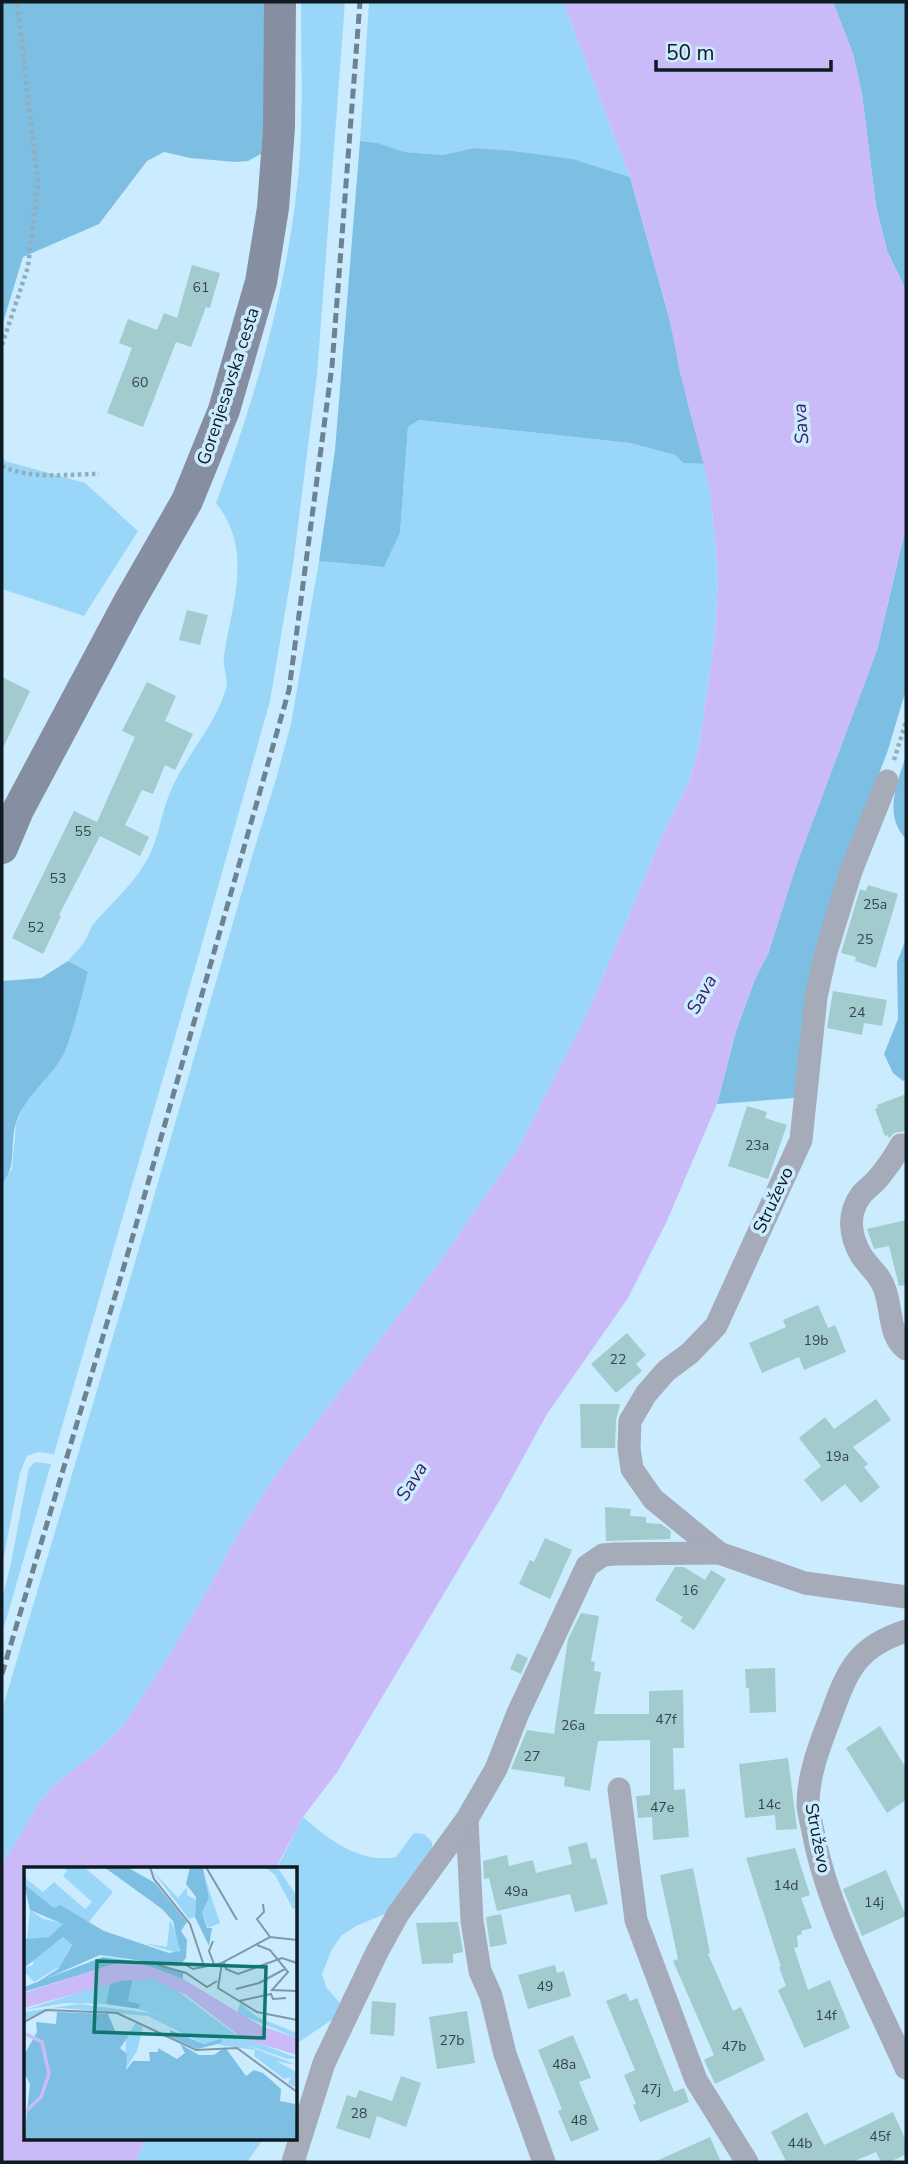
<svg xmlns="http://www.w3.org/2000/svg" width="908" height="2164" font-family="'Nunito Sans',sans-serif">
  <rect width="100%" height="100%" fill="#cbecff"/>
  <g fill="#9ad6f8">
    <path d="M301 2H345L317 375 293 565 270 701 204 937 54 1454 38 1452 27 1456 20 1473 2 1566V1185L12 1169 16 1124 25 1103 40 1082 62 1059 88 973 68 961C73 954 81 948 85 941 88 936 89 931 92 926 109 905 130 888 144 865 159 842 160 815 171 790 186 756 213 728 225 692 230 679 222 669 224 656 232 601 254 551 216 503 254 402 285 296 297 188 304 127 301 64 301 2Z"/>
    <polygon points="369,2 563,2 630,177 573,159 474,148 443,155 405,152 378,143 360,141"/>
    <polygon points="419,420 630,443 675,455 683,463 705,464 710,489 718,575 715,636 699,747 689,782 664,832 589,1010 517,1151 437,1266 277,1473 240,1531 202,1600 167,1659 123,1726 102,1747 57,1783 41,1800 2,1865 2,1710 133,1269 254,850 276,779 291,724 319,561 384,567 400,533 408,427"/>
    <polygon points="2,457 5,461 85,483 138,531 84,616 2,589"/>
    <polygon points="35,1462 51,1464 2,1634 2,1600 11,1563 29,1468"/>
    <path d="M303 1817C328 1839 360 1864 396 1857L414 1833 424 1834 432 1842V1854L392 1911 356 1926 342 1935 332 1949 322 1974 326 1987 340 2003 333 2019 296 2044V1868H277Z"/>
    <polygon points="146,2138 264,2138 247,2162 135,2162"/>
  </g>
  <g fill="#7dbfe3">
    <polygon points="2,2 266,2 265,104 261,154 248,161 235,162 190,158 164,152 147,161 99,224 23,257 2,326"/>
    <polygon points="833,2 906,2 906,290 887,251 876,206 862,94 853,54"/>
    <polygon points="360,141 378,143 405,152 443,155 474,148 512,151 573,159 630,177 670,321 690,412 705,464 683,463 675,455 630,443 419,420 408,427 400,533 384,567 319,561 335,450"/>
    <polygon points="906,526 906,690 887,753 862,817 795,1098 717,1104 736,1031 755,979 768,954 797,863 877,650"/>
    <path d="M906 756V839C883 816 897 783 906 756Z"/>
    <polygon points="906,939 906,1079 903,1081 893,1073 884,1054 898,1019 897,962"/>
    <path d="M68 961 88 972C83 991 69 1049 60 1061 45 1082 25 1097 16 1123 9 1146 18 1164 2 1185V981L41 978Z"/>
  </g>
  <polygon fill="#cabbf8" points="563,2 833,2 853,54 862,94 876,206 887,251 906,290 906,526 877,650 797,863 768,954 755,979 736,1031 717,1104 666,1223 628,1298 547,1414 501,1498 338,1771 303,1817 276,1868 26,1868 26,2138 146,2138 135,2162 2,2162 2,1865 41,1800 57,1783 102,1747 123,1726 167,1659 202,1600 240,1531 277,1473 437,1266 517,1151 589,1010 664,832 689,782 699,747 715,636 718,575 710,489 680,373 670,321 630,177"/>
  <g fill="#a2cbce">
    <polygon points="192,265 220,273 210,308 206,307 191,347 176,342 143,427 107,413 132,348 119,343 128,319 157,330 164,313 177,318"/>
    <polygon points="187,610 208,615 200,645 179,640"/>
    <polygon points="2,677 30,691 2,750"/>
    <polygon points="147,682 176,696 165,721 193,734 175,770 165,765 153,794 142,790 125,825 149,837 140,856 100,836 59,915 61,916 43,954 12,938 74,811 97,822 135,737 122,731"/>
    <polygon points="868,885 898,894 876,968 855,961 856,957 841,953 860,889 866,891"/>
    <polygon points="833,991 887,1000 882,1026 864,1023 862,1035 827,1028"/>
    <polygon points="906,1094 906,1131 894,1133 889,1138 888,1135 885,1136 875,1109 878,1108 877,1105"/>
    <polygon points="747,1106 767,1112 765,1118 787,1125 768,1179 728,1166"/>
    <polygon points="906,1220 906,1285 899,1286 889,1246 874,1249 867,1229"/>
    <polygon points="818,1305 828,1328 835,1325 846,1352 804,1370 799,1357 762,1373 749,1343 786,1327 783,1320"/>
    <polygon points="627,1333 646,1355 636,1364 642,1371 616,1393 591,1364"/>
    <polygon points="876,1399 891,1420 853,1447 868,1464 864,1467 880,1487 861,1503 845,1484 822,1502 804,1480 821,1466 799,1438 825,1417 834,1429"/>
    <polygon points="580,1404 620,1404 616,1420 615,1448 581,1448"/>
    <polygon points="605,1507 631,1509 630,1516 646,1517 646,1523 661,1524 671,1531 670,1539 606,1541"/>
    <polygon points="545,1538 572,1550 550,1599 519,1584 530,1560 534,1562"/>
    <polygon points="675,1567 684,1567 705,1580 711,1570 726,1579 694,1630 680,1621 683,1617 655,1600"/>
    <polygon points="581,1613 599,1616 591,1661 595,1662 594,1671 601,1672 594,1714 649,1714 649,1691 683,1690 684,1748 673,1748 674,1790 685,1789 689,1837 653,1840 652,1817 638,1818 636,1796 650,1795 650,1740 598,1741 590,1791 564,1786 565,1777 511,1769 527,1730 554,1734 568,1639"/>
    <polygon points="517,1653 528,1658 521,1674 510,1669"/>
    <polygon points="775,1668 776,1712 750,1713 749,1688 746,1688 745,1669"/>
    <polygon points="880,1726 906,1768 906,1800 887,1813 846,1748"/>
    <polygon points="788,1758 797,1829 776,1830 775,1815 745,1818 739,1764"/>
    <polygon points="587,1842 591,1859 596,1858 608,1904 575,1912 570,1894 497,1911 489,1878 484,1879 483,1861 507,1855 509,1866 533,1860 536,1873 572,1864 568,1847"/>
    <polygon points="795,1848 810,1895 801,1898 812,1928 801,1931 802,1934 797,1936 798,1947 794,1948 808,1990 830,1980 850,2028 804,2048 778,1990 786,1986 779,1967 781,1967 746,1858"/>
    <polygon points="693,1868 710,1953 708,1954 733,2011 741,2007 765,2060 715,2084 704,2060 714,2055 673,1961 678,1959 660,1875"/>
    <polygon points="886,1870 906,1916 862,1936 843,1889"/>
    <polygon points="501,1914 507,1944 490,1947 486,1917"/>
    <polygon points="458,1922 463,1952 453,1954 453,1963 422,1964 416,1923"/>
    <polygon points="555,1965 557,1973 564,1971 571,1996 528,2009 518,1975"/>
    <polygon points="626,1993 630,2001 637,1998 674,2092 684,2088 689,2102 640,2122 633,2105 636,2104 624,2075 635,2070 606,2001"/>
    <polygon points="372,2001 396,2003 394,2036 370,2034"/>
    <polygon points="467,2011 475,2063 437,2069 429,2017"/>
    <polygon points="573,2035 591,2078 579,2082 599,2130 571,2142 558,2111 562,2109 538,2050"/>
    <polygon points="401,2076 421,2083 406,2127 377,2116 370,2139 336,2128 347,2095 356,2098 359,2090 392,2101"/>
    <polygon points="807,2112 824,2145 893,2112 906,2141 906,2154 890,2162 881,2162 876,2152 852,2162 783,2162 786,2161 771,2132"/>
    <polygon points="710,2137 721,2162 654,2162"/>
  </g>
  <g fill="none" stroke-linecap="round" stroke-linejoin="round">
    <g stroke="#92adbc" stroke-width="4.5" stroke-dasharray="3.5 3.5" stroke-linecap="butt">
      <polyline points="2,345 28,267 38,183 17,2"/>
      <path d="M2 466C30 480 68 474 99 474"/>
      <polyline points="894,760 906,722"/>
    </g>
    <g stroke="#a5abb8" stroke-width="23">
      <polyline points="887,781 851,871 826,952 816,997 801,1140 716,1326 690,1353 666,1371 646,1394 630,1421 629,1448 632,1469 653,1499 719,1553 805,1583 906,1597"/>
      <path d="M901 1145C895 1156 888 1166 880 1176 875 1183 867 1188 861 1195 847 1214 850 1236 861 1255 869 1268 881 1275 885 1290 892 1309 889 1337 906 1349"/>
      <path d="M906 1631C859 1646 848 1668 832 1713 821 1742 808 1773 808 1805 809 1815 812 1826 814 1836 829 1913 874 1996 906 2068"/>
      <polyline points="619,1789 636,1920 696,2080 747,2162"/>
      <polyline points="467,1819 472,1921 480,1971 491,1996 505,2054 544,2162"/>
      <polyline points="293,2162 324,2063 377,1952 398,1914 467,1819 496,1769 518,1713 587,1566 603,1555 615,1554 719,1553"/>
    </g>
    <polyline stroke="#868fa1" stroke-width="32" points="2,848 18,810 128,604 187,501 224,410 261,282 273,208 279,127 280,2"/>
    <polyline stroke="#6d8390" stroke-width="5" stroke-dasharray="10 5" stroke-linecap="butt" points="2,1674 130,1246 289,690 332,366 360,2"/>
  </g>
  <g text-anchor="middle" stroke-width="7" stroke-linejoin="round" paint-order="stroke">
    <g font-size="14" fill="#34474d">
      <text x="201" y="292">61</text>
      <text x="140" y="387">60</text>
      <text x="83" y="836">55</text>
      <text x="58" y="883">53</text>
      <text x="875" y="909">25a</text>
      <text x="36" y="932">52</text>
      <text x="865" y="944">25</text>
      <text x="857" y="1017">24</text>
      <text x="757" y="1150">23a</text>
      <text x="816" y="1345">19b</text>
      <text x="618" y="1364">22</text>
      <text x="837" y="1461">19a</text>
      <text x="690" y="1595">16</text>
      <text x="666" y="1724">47f</text>
      <text x="573" y="1730">26a</text>
      <text x="532" y="1761">27</text>
      <text x="769" y="1809">14c</text>
      <text x="662" y="1812">47e</text>
      <text x="786" y="1890">14d</text>
      <text x="516" y="1896">49a</text>
      <text x="874" y="1907">14j</text>
      <text x="545" y="1991">49</text>
      <text x="826" y="2020">14f</text>
      <text x="452" y="2045">27b</text>
      <text x="734" y="2051">47b</text>
      <text x="564" y="2069">48a</text>
      <text x="651" y="2094">47j</text>
      <text x="359" y="2118">28</text>
      <text x="579" y="2125">48</text>
      <text x="880" y="2141">45f</text>
      <text x="800" y="2148">44b</text>
    </g>
    <g font-size="18" fill="#0f1b22" stroke="#cbecff">
      <text transform="translate(228 386) rotate(-72)" y="6">Gorenjesavska cesta</text>
      <text transform="translate(773 1200) rotate(-65)" y="6">Struževo</text>
      <text transform="translate(818 1838) rotate(79)" y="6">Struževo</text>
    </g>
    <g font-size="19" font-style="italic" fill="#3c2368" stroke="#cbecff">
      <text transform="translate(800 424) rotate(-94)" y="7">Sava</text>
      <text transform="translate(701 994) rotate(-61)" y="7">Sava</text>
      <text transform="translate(411 1481) rotate(-58)" y="7">Sava</text>
    </g>
  </g>
  <g transform="translate(24 1867)">
    <rect width="273" height="273" fill="#cbecff"/>
    <path d="M39 0H60L89 25 65 55 30 41 0 17V10L19 25 30 15 61 42 68 35 39 9 43 4ZM241 0H253L273 29V40L269 42 251 8ZM128 3 154 31 163 20V28L172 33 171 50 165 52ZM181 11 196 56 184 61 178 45 185 31ZM6 43 19 52 39 56 38 60 25 70 3 72ZM146 53 157 75 154 86 119 76 143 80ZM39 70 48 77 35 100 10 115 3 107 0 109V101L9 98V92ZM109 111 128 112 151 122 211 167 273 191 264 192 115 142 116 137 104 134ZM86 116 82 137 41 136 0 143ZM216 136 233 150 273 166V171L213 146ZM55 137 126 146 219 177 273 198 252 194 273 205V216L269 220 264 216 267 210 260 212 230 189 231 183 195 178 197 173 180 177 124 149 38 141 23 142 0 153V145ZM112 156 119 160 113 184 101 203 102 170Z" fill="#9ad6f8"/>
    <path d="M80 0H103L131 16 163 55 157 64 163 73 162 91 155 99 76 88 12 116 34 102 48 78 39 70 0 101V72L25 70 39 57 6 43 0 17 30 41 36 38 80 64 145 86 156 84 149 54 138 42ZM166 0 179 1 185 31 178 45 183 61H188L185 79 171 50 172 30 162 17ZM79 90 127 96 159 106V112L119 97 98 95 0 125V120ZM109 111 104 134 116 137 115 142 82 137 86 116ZM33 145 84 147 91 164 105 169 96 181 103 187 102 203 109 194H126L125 185H134V181L153 192 161 186 156 177 175 188H190L201 180 222 209 230 203 239 206 257 222 256 234 271 237 273 273H0L6 217 0 206V188L13 165 12 155 32 157ZM146 163 180 177 197 172 198 176 173 182 147 170Z" fill="#7dbfe3"/>
    <path d="M98 94 119 97 159 112 237 159 273 171V188L218 171 162 128 128 112 97 114 0 141V126Z" fill="#cabbf8"/>
    <path fill="none" stroke="#cabbf8" stroke-width="3.5" d="M0 246 17 230 25 207 18 175 2 167"/>
    <path fill="none" stroke="#8098a7" stroke-width="2" d="M126 0 130 12 166 57 179 96M182 0 213 53M239 37 240 45 233 52 246 70M273 73 246 70 205 92 198 96 194 121 233 145 273 153M189 74 185 84 190 97M233 78 246 83 264 105 248 123 273 124M200 95 202 102 214 107 258 91 273 96M134 98 162 106 183 120 193 114M162 98 169 102 198 96M212 122 235 116 261 102M215 134 247 127 249 132 262 131M0 155 22 143 93 146 172 183 213 181 273 225"/>
    <path fill="#0f766e" fill-opacity="0.15" stroke="#0f766e" stroke-width="3.5" d="M73 94 242 100 240 171 70 165Z"/>
    <rect width="273" height="273" fill="none" stroke="#0f1b22" stroke-width="3.5"/>
  </g>
  <rect width="908" height="2164" fill="none" stroke="#0f1b22" stroke-width="7"/>
  <path d="M656 60v10h175v-10" fill="none" stroke="#0f1b22" stroke-width="3.5"/>
  <text x="666" y="60" font-size="21" fill="#0f1b22" stroke="#cbecff" stroke-width="5" paint-order="stroke">50 m</text>
</svg>
